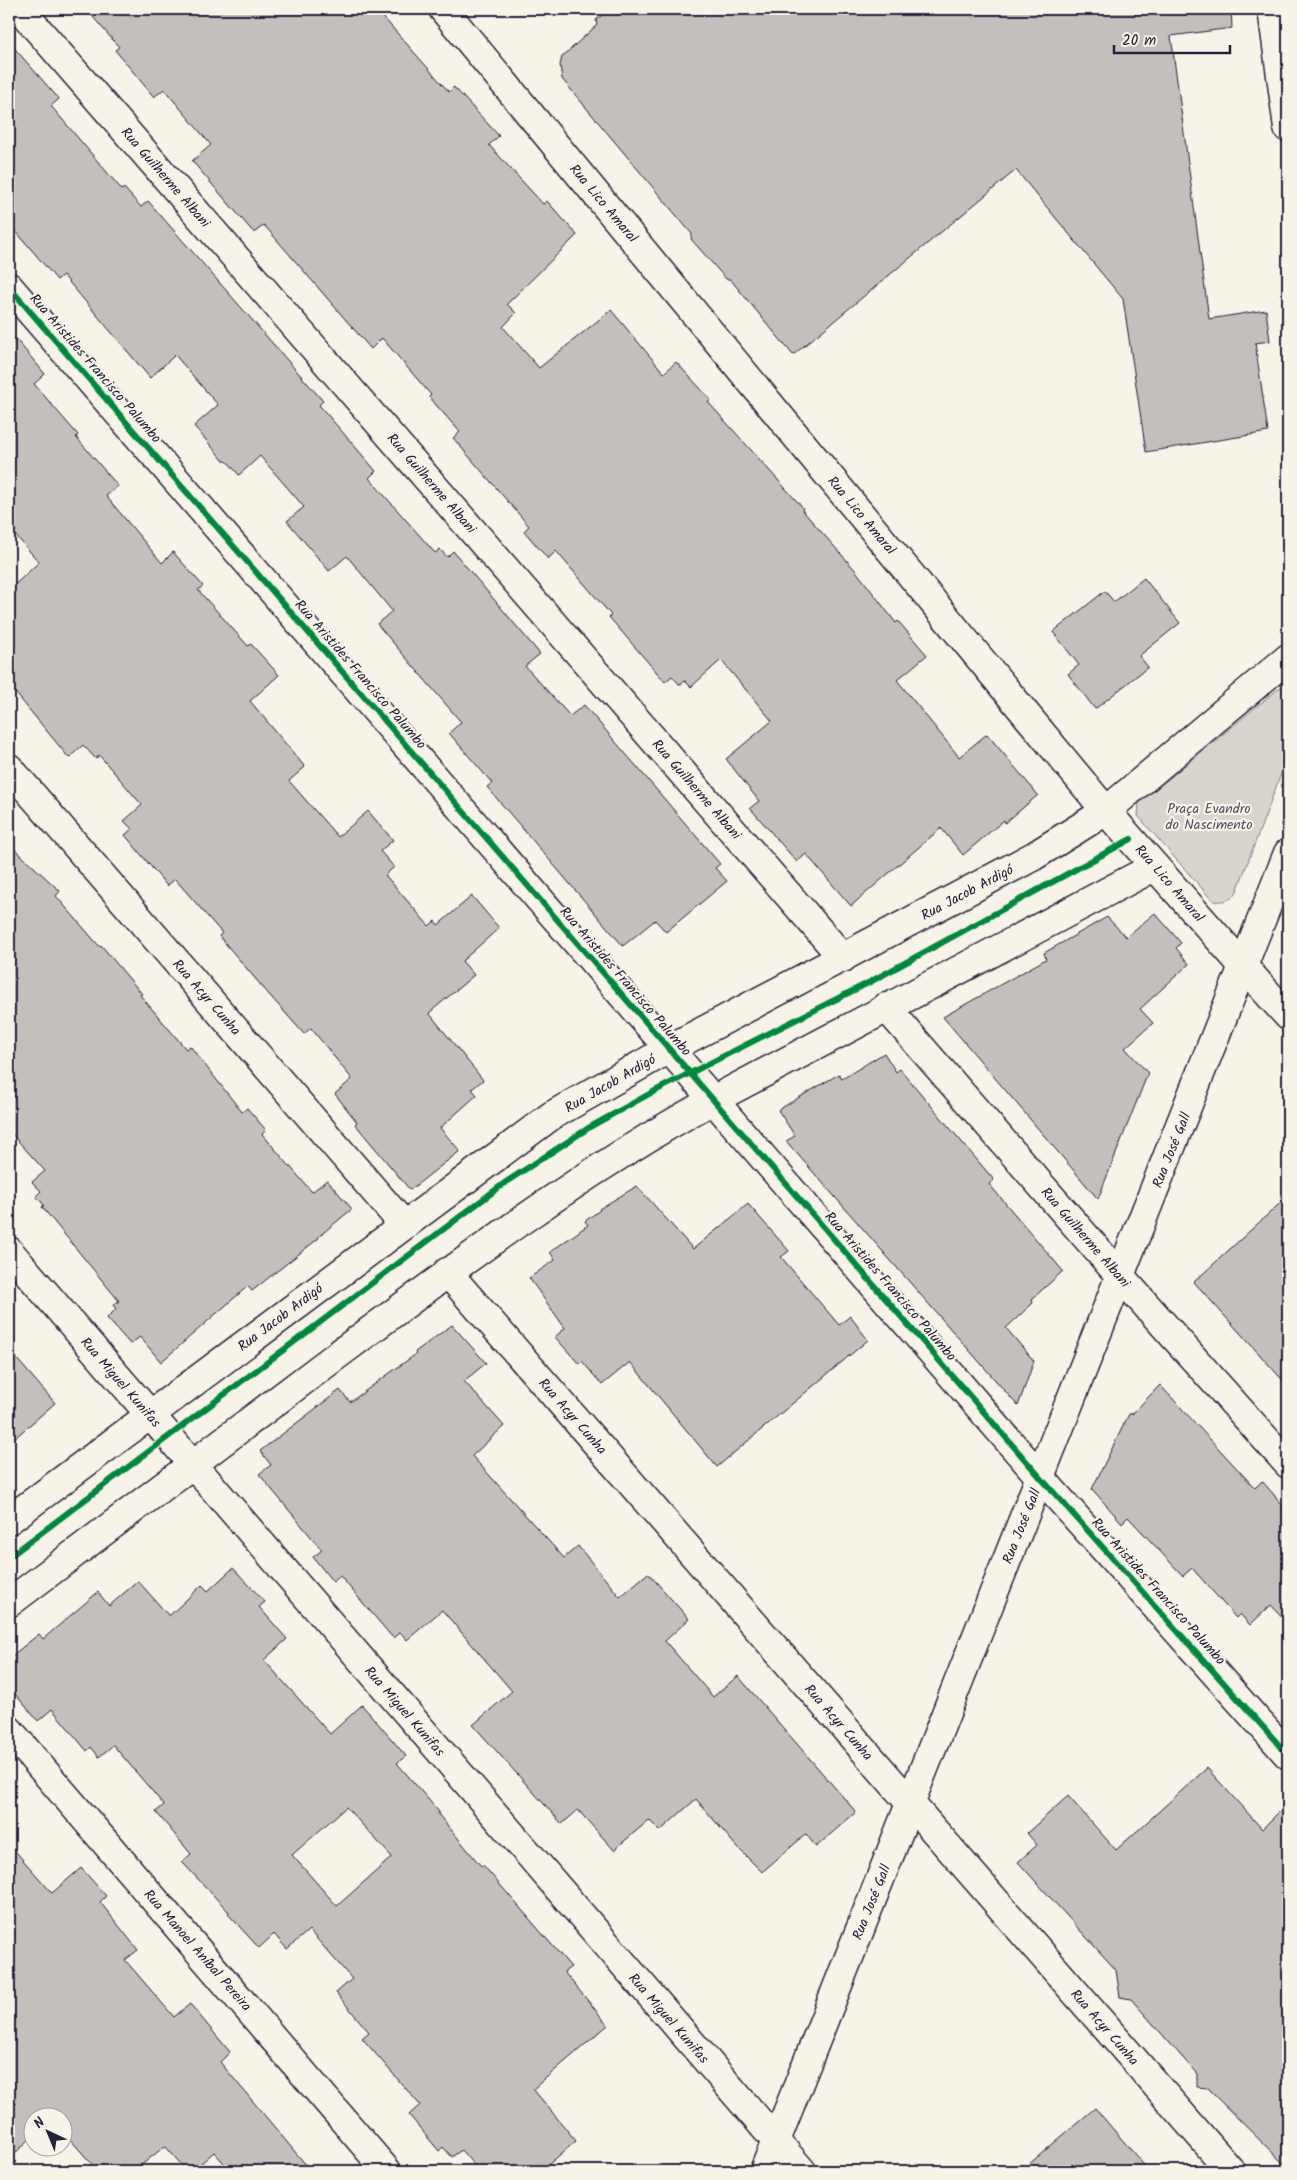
<svg xmlns="http://www.w3.org/2000/svg" width="1297" height="2180" font-family="Kalam,sans-serif">
  <rect width="100%" height="100%" fill="#f7f3e8"/>
  <filter id="ink" filterUnits="userSpaceOnUse"><feTurbulence type="fractalNoise" baseFrequency=".02" numOctaves="2"/><feDisplacementMap in="SourceGraphic" scale="10" xChannelSelector="R" yChannelSelector="G"/><feConvolveMatrix kernelMatrix="1 2 1 2 8 2 1 2 1" color-interpolation-filters="sRGB"/></filter>
  <g filter="url(#ink)">
    <path fill="#d8d5cf" stroke="#7d7c85" d="M1288 683V755L1237 891C1232 901 1223 902 1213 901L1138 816 1139 803 1283 685Z"/>
    <g fill="#c2bfbd" stroke="#22223b" fill-rule="evenodd">
      <polygon points="86,9 376,9 449,92 454,87 499,136 489,145 543,204 547,201 577,235 507,304 516,313 503,327 539,368 611,310 664,373 676,362 711,400 708,402 803,508 802,510 856,571 896,623 898,621 927,655 897,680 959,757 987,734 1038,795 1005,823 1004,820 963,855 941,828 851,906 806,854 797,862 750,808 759,801 726,759 772,721 721,660 691,687 685,681 680,685 672,676 665,682 609,617 611,615 556,551 548,559 524,531 529,526 453,438 460,432 429,397 431,395 382,338 371,349 264,225 254,233 192,161 211,145 164,89 154,97 115,50 119,47"/>
      <polygon points="610,9 1231,9 1232,28 1171,36 1209,319 1266,310 1270,341 1255,343 1268,432 1146,452 1123,299 1016,170 793,355 730,279 726,279 691,239 692,234 562,79 560,65 562,57 597,25 596,20"/>
      <polygon points="9,42 59,99 51,106 122,190 124,188 141,207 148,201 323,401 319,405 376,471 369,478 435,553 440,549 447,557 453,551 540,654 525,666 570,716 584,705 720,864 715,868 727,881 666,932 655,920 623,946 487,787 492,783 449,733 461,722 377,624 392,611 347,556 329,571 287,521 304,507 260,456 239,475 228,462 223,460 194,426 218,405 175,355 150,378 63,275 57,280 9,223"/>
      <polygon points="9,331 45,374 34,384 78,435 76,437 118,486 106,496 162,563 173,552 203,586 198,590 248,646 251,644 279,675 250,701 305,767 289,781 338,837 368,811 393,840 380,851 394,867 385,875 429,926 435,921 438,925 472,896 499,928 462,961 474,975 429,1013 483,1080 472,1089 477,1095 440,1128 460,1151 410,1190 355,1124 357,1122 335,1094 352,1079 311,1028 304,1034 265,990 219,936 222,933 175,879 167,886 125,835 132,829 124,821 142,805 99,755 96,759 83,745 69,758 9,685 9,590 39,562 9,528"/>
      <polygon points="1144,578 1180,623 1139,656 1148,667 1095,709 1068,674 1079,665 1053,632 1105,591 1114,602"/>
      <polygon points="9,844 60,891 56,896 100,947 101,945 142,994 140,995 186,1049 190,1046 242,1112 247,1108 266,1130 262,1134 312,1192 327,1180 352,1209 318,1237 319,1238 252,1291 248,1286 161,1362 140,1337 130,1344 107,1318 116,1309 113,1305 119,1301 42,1207 44,1205 36,1196 41,1191 32,1182 45,1171 9,1131"/>
      <polygon points="1155,913 1181,943 1176,948 1189,964 1140,1009 1153,1023 1125,1048 1148,1073 1098,1199 943,1017 1046,959 1044,953 1107,917 1126,937"/>
      <polygon points="884,1053 896,1072 900,1069 994,1180 989,1184 1063,1271 1032,1299 1033,1303 1006,1328 1034,1361 1018,1406 786,1141 795,1136 778,1110 839,1074 842,1079"/>
      <polygon points="637,1186 693,1249 748,1204 789,1251 781,1257 839,1325 850,1316 868,1340 717,1467 630,1362 602,1385 582,1361 579,1364 555,1337 565,1328 529,1278 555,1260 550,1252 588,1225 585,1221 600,1210 599,1209"/>
      <polygon points="1288,1196 1288,1386 1194,1282"/>
      <polygon points="452,1325 486,1363 464,1381 504,1426 472,1456 564,1558 578,1546 620,1597 648,1573 689,1619 665,1641 713,1697 738,1676 856,1812 816,1847 806,1834 762,1872 736,1846 696,1799 660,1831 649,1820 614,1850 578,1810 562,1824 473,1725 512,1691 442,1610 407,1640 400,1632 393,1638 340,1576 333,1582 313,1557 322,1550 259,1474 271,1465 260,1451 340,1390 350,1402 416,1354 415,1352"/>
      <polygon points="9,1350 55,1403 9,1443"/>
      <polygon points="1160,1385 1255,1488 1262,1481 1288,1511 1288,1623 1271,1605 1250,1625 1240,1614 1236,1618 1192,1568 1183,1576 1128,1517 1122,1523 1092,1489 1129,1414 1132,1414"/>
      <path d="M233 1568 265 1602 259 1607 287 1639 264 1660 330 1734 362 1705 406 1756 397 1763 439 1812 438 1814 481 1866 483 1865 571 1967 564 1972 608 2025 533 2089 576 2141 541 2171H479L461 2150 452 2157 443 2147 439 2151 409 2115 420 2105 362 2038 369 2032 336 1993 352 1979 309 1930 287 1949 274 1934 259 1948 228 1914 229 1912 182 1862 191 1854 156 1812 164 1805 113 1745 99 1757 91 1747 87 1751 52 1709 38 1721 9 1687V1658L39 1634 43 1639 98 1592 109 1606 138 1581 169 1616 202 1585 208 1591ZM346 1807 392 1857 337 1906 292 1855Z"/>
      <polygon points="1207,1768 1262,1829 1288,1803 1288,2168 1207,2088 1197,2087 1197,2074 1131,1999 1120,1997 1116,1970 1018,1862 1037,1845 1027,1833 1068,1796 1116,1850"/>
      <polygon points="9,1844 52,1893 81,1868 106,1896 100,1902 138,1950 125,1960 174,2017 190,2004 230,2052 220,2062 311,2171 231,2171 214,2152 192,2171 187,2171 165,2146 134,2171 98,2171 62,2130 62,2118 32,2118 32,2137 9,2159"/>
      <polygon points="1095,2108 1149,2171 1021,2171"/>
    </g>
    <g fill="none" stroke-linecap="round" stroke-linejoin="round">
      <g stroke="#22223b" stroke-width="31">
        <g id="minor">
          <polyline points="20,9 843,958"/>
          <polyline points="443,9 1106,811"/>
          <polyline points="9,287 1040,1477 1288,1755"/>
          <polyline points="9,768 404,1225"/>
          <polyline points="1243,966 1288,1016"/>
          <polyline points="886,1007 1120,1276 1288,1464"/>
          <polyline points="9,1251 802,2171"/>
          <polyline points="447,1272 1231,2171"/>
          <polyline points="9,1730 387,2171"/>
        </g>
      </g>
      <g stroke="#22223b" stroke-width="31">
        <g id="secondary">
          <polyline points="1272,9 1288,128"/>
          <polyline points="1106,811 1243,966"/>
          <polyline points="9,1520 551,1116 669,1049 1034,856 1106,811 1288,658"/>
          <path d="M9 1603C116 1522 224 1441 332 1359 455 1267 577 1175 713 1100L1154 867"/>
          <polyline points="764,2171 1288,853"/>
        </g>
      </g>
      <use href="#minor" stroke="#f7f3e8" stroke-width="28"/>
      <use href="#secondary" stroke="#f7f3e8" stroke-width="28"/>
      <g stroke="#f7f3e8" stroke-width="9">
        <g id="cycleway">
          <polyline points="9,287 1040,1477 1288,1755"/>
          <polyline points="9,1557 506,1182 590,1127 651,1093 870,982 1131,839"/>
        </g>
      </g>
      <use href="#cycleway" stroke="#00873e" stroke-width="6"/>
    </g>
  </g>
  <g text-anchor="middle" stroke-width="4.5" stroke-linejoin="round" paint-order="stroke">
    <g font-size="14" fill="#22223b" stroke="#f7f3e8">
      <text transform="translate(166 177) rotate(49)" y="5">Rua Guilherme Albani</text>
      <text transform="translate(604 203) rotate(50)" y="5">Rua Lico Amaral</text>
      <text transform="translate(96 368) rotate(49)" y="5">Rua Aristides Francisco Palumbo</text>
      <text transform="translate(432 483) rotate(49)" y="5">Rua Guilherme Albani</text>
      <text transform="translate(862 515) rotate(50)" y="5">Rua Lico Amaral</text>
      <text transform="translate(361 674) rotate(49)" y="5">Rua Aristides Francisco Palumbo</text>
      <text transform="translate(697 789) rotate(49)" y="5">Rua Guilherme Albani</text>
      <text transform="translate(1170 883) rotate(49)" y="5">Rua Lico Amaral</text>
      <text transform="translate(967 892) rotate(-28)" y="5">Rua Jacob Ardigó</text>
      <text transform="translate(626 981) rotate(49)" y="5">Rua Aristides Francisco Palumbo</text>
      <text transform="translate(207 997) rotate(49)" y="5">Rua Acyr Cunha</text>
      <text transform="translate(610 1083) rotate(-30)" y="5">Rua Jacob Ardigó</text>
      <text transform="translate(1171 1150) rotate(-68)" y="5">Rua José Gall</text>
      <text transform="translate(1086 1237) rotate(49)" y="5">Rua Guilherme Albani</text>
      <text transform="translate(891 1286) rotate(49)" y="5">Rua Aristides Francisco Palumbo</text>
      <text transform="translate(280 1317) rotate(-37)" y="5">Rua Jacob Ardigó</text>
      <text transform="translate(121 1382) rotate(49)" y="5">Rua Miguel Kunifas</text>
      <text transform="translate(573 1416) rotate(49)" y="5">Rua Acyr Cunha</text>
      <text transform="translate(1021 1526) rotate(-68)" y="5">Rua José Gall</text>
      <text transform="translate(1159 1591) rotate(48)" y="5">Rua Aristides Francisco Palumbo</text>
      <text transform="translate(405 1711) rotate(49)" y="5">Rua Miguel Kunifas</text>
      <text transform="translate(839 1722) rotate(49)" y="5">Rua Acyr Cunha</text>
      <text transform="translate(871 1902) rotate(-68)" y="5">Rua José Gall</text>
      <text transform="translate(198 1950) rotate(49)" y="5">Rua Manoel Aníbal Pereira</text>
      <text transform="translate(669 2018) rotate(49)" y="5">Rua Miguel Kunifas</text>
      <text transform="translate(1105 2027) rotate(49)" y="5">Rua Acyr Cunha</text>
    </g>
    <g font-size="14" fill="#504f60" stroke="#f7f3e8">
      <text x="1209" y="813">Praça Evandro<tspan x="1209" dy="16">do Nascimento</tspan></text>
    </g>
  </g>
  <rect width="1297" height="2180" fill="none" stroke="#f7f3e8" stroke-width="30"/>
  <rect x="15" y="15" width="1267" height="2150" fill="none" stroke="#22223b" stroke-width="2" filter="url(#ink)"/>
  <g transform="translate(48 2132) rotate(316)"><circle r="24" fill="#f7f3e8" stroke="#a29fa3"/>
  <path d="M0-4L9 19L0 12L-9 19Z" fill="#22223b"/>
  <text y="-8" font-size="14" font-weight="bold" text-anchor="middle" fill="#22223b">N</text>
  </g>
  <path d="M1114 45v8h116v-8" fill="none" stroke="#22223b" stroke-width="2.5"/>
  <text x="1122" y="45" font-size="15" fill="#22223b" stroke="#f7f3e8" stroke-width="4" paint-order="stroke">20 m</text>
</svg>
